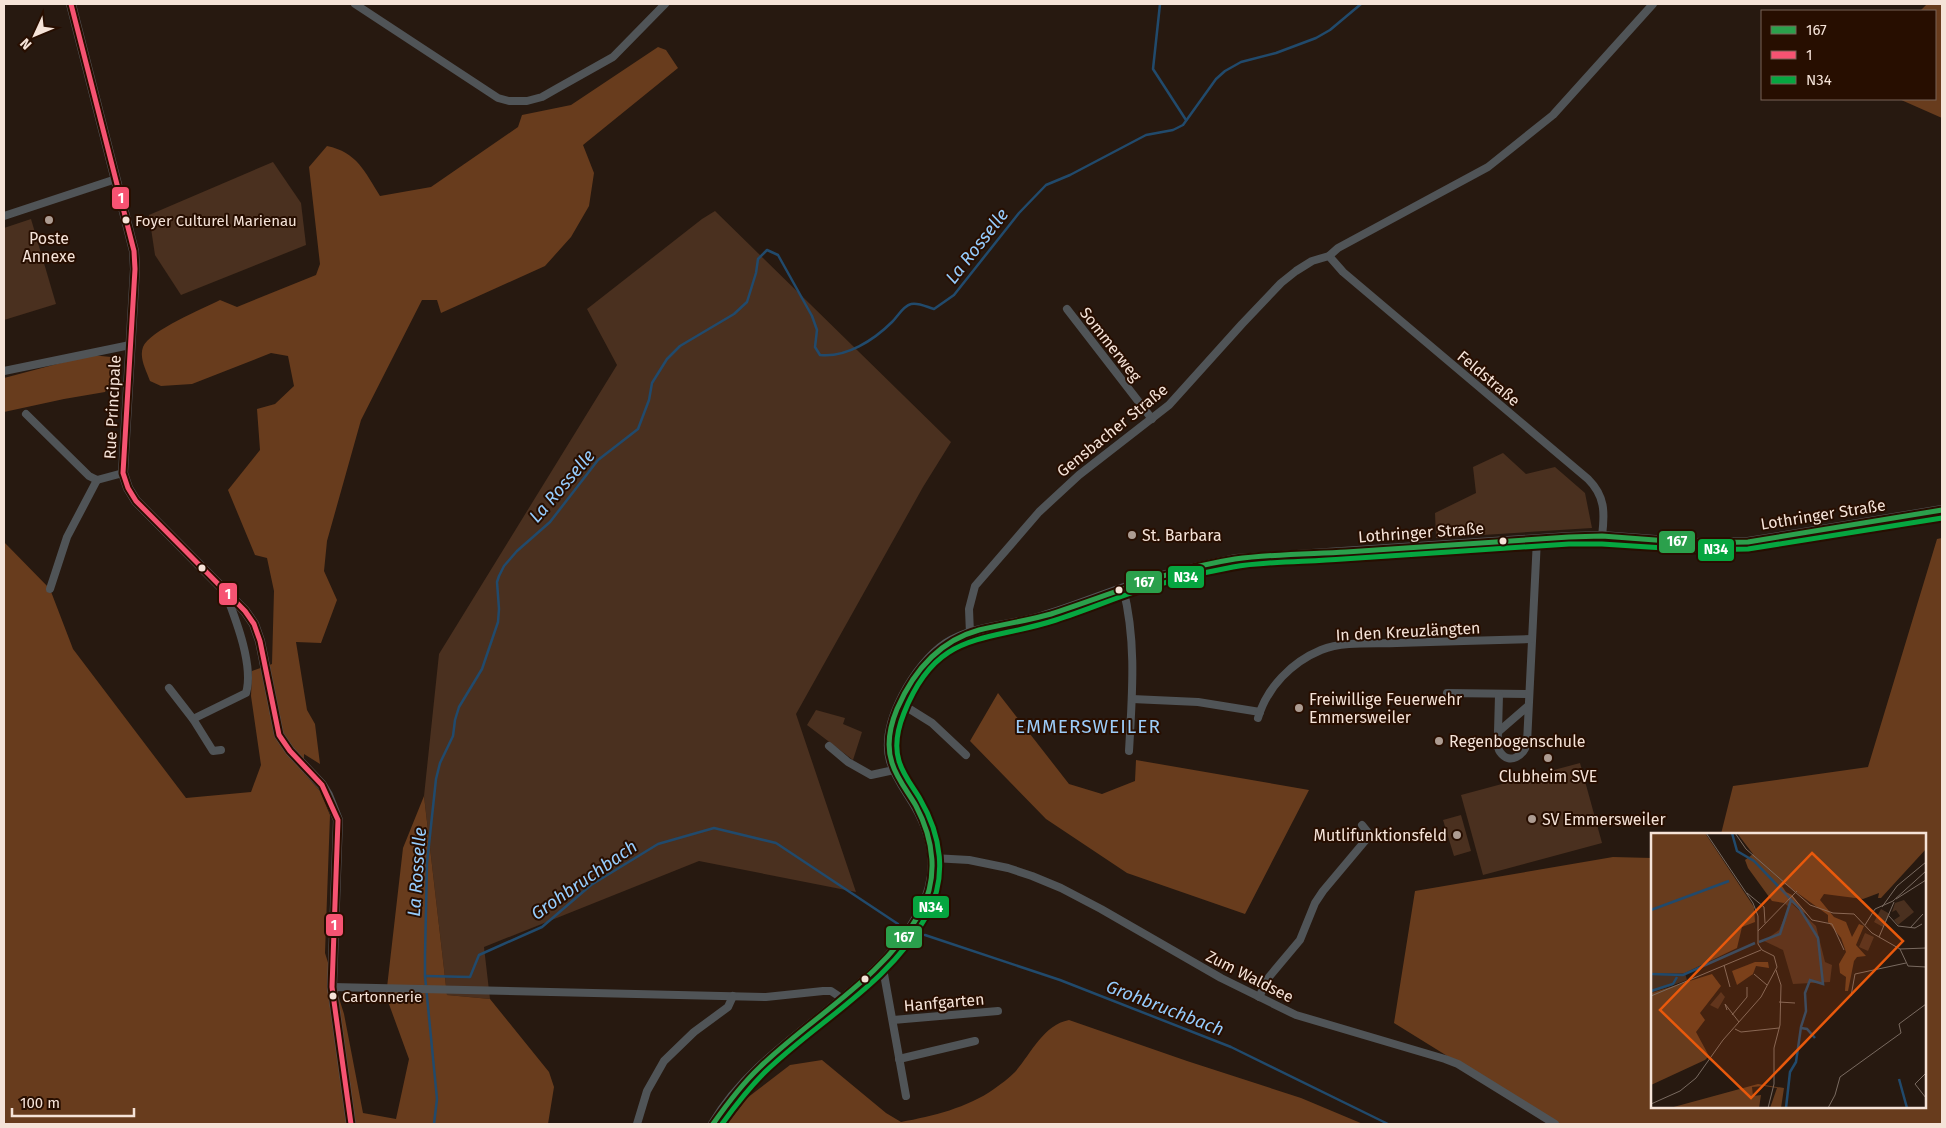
<svg xmlns="http://www.w3.org/2000/svg" width="1946" height="1128" font-family="'Fira Sans',sans-serif">
  <rect width="100%" height="100%" fill="#271910"/>
  <g fill="#4a301f">
    <polygon points="273,162 301,203 306,245 181,295 155,255 149,215"/>
    <polygon points="715,211 951,442 923,487 796,714 856,892 699,861 484,947 490,999 447,995 424,796 439,654 617,365 587,309 702,219"/>
    <polygon points="31,219 56,304 4,320 4,228"/>
    <polygon points="1503,453 1526,474 1555,467 1585,493 1592,528 1436,538 1435,513 1476,493 1473,467"/>
    <polygon points="816,710 845,718 843,724 862,732 853,760 807,725"/>
    <polygon points="1580,763 1602,843 1483,875 1461,795"/>
    <polygon points="1461,815 1471,851 1454,856 1443,820"/>
  </g>
  <g fill="#683c1d">
    <polygon points="1927,4 1942,4 1942,118 1899,99 1935,99 1935,11 1920,11"/>
    <path d="M658 47 666 50 678 68 583 145 594 173 589 206 571 237 545 266 441 313 437 300H422L361 420 327 541 324 571 337 600 321 643 296 642 307 710 315 724 320 764 304 754V773L320 791 330 815 325 953 344 1014 363 1113 396 1119 409 1059 386 996 403 848 424 796 447 995 490 999 549 1072 554 1087 548 1124H4V542L50 589 73 649 186 798 251 792 261 765 251 696 252 671 272 664 274 591 267 558 255 555 228 490 260 450 257 409 275 404 294 386 288 356 271 353 192 384 161 386 150 381C146 370 139 358 143 347 149 331 204 308 220 300L237 307 316 275 320 264 309 167 327 146C357 152 365 172 380 196L431 187 518 127 522 115 571 105Z"/>
    <polygon points="91,355 111,357 112,380 105,392 64,399 4,412 4,378"/>
    <polygon points="1942,538 1942,1124 1557,1124 1394,1023 1415,891 1613,857 1652,858 1652,1107 1925,1107 1925,834 1721,834 1733,786 1868,767 1937,539"/>
    <polygon points="998,693 1069,784 1102,794 1135,781 1136,760 1309,790 1245,914 1127,873 1046,819 970,741"/>
    <path d="M1069 1020 1187 1061 1301 1098 1363 1124H727L747 1098 790 1065 822 1060 886 1113 901 1122C933 1116 967 1108 994 1089 1001 1084 1009 1078 1015 1072 1031 1054 1043 1025 1069 1020Z"/>
  </g>
  <g fill="none" stroke-linecap="round" stroke-linejoin="round">
    <g stroke="#214a6c" stroke-width="2.5">
      <polyline points="1160,4 1153,69 1186,120"/>
      <polyline points="925,935 1060,980 1231,1047 1388,1124"/>
      <polyline points="425,976 470,977 479,955 542,927 591,885 658,844 714,828 776,843 898,924"/>
      <path d="M434 1124 437 1099 425 976V955L427 863 436 779 440 763 453 736 455 720 459 707 482 669 498 622 499 609 497 582 499 576 504 566 517 551 550 522 598 460 638 429 649 400 652 383 667 359 680 346 734 314 747 302 756 273 758 259 767 250 778 255 812 316 817 330 815 347 820 355C846 358 874 340 892 322 898 316 903 306 911 304 918 302 927 307 934 309L954 295 1019 213 1046 185 1070 175 1146 135 1173 130 1183 125 1216 79 1225 71 1241 62 1276 53 1316 38 1330 30 1361 4"/>
    </g>
    <g stroke="#505457" stroke-width="8">
      <polyline points="355,4 498,98 509,101 527,101 542,97 556,89 613,57 665,4"/>
      <polyline points="4,216 116,179"/>
      <path d="M1329 256 1343 272 1588 479C1605 496 1605 512 1602 536"/>
      <polyline points="1067,309 1152,419"/>
      <polyline points="4,371 130,345"/>
      <polyline points="26,414 89,476 97,480 123,473"/>
      <path d="M1123 588C1137 642 1132 696 1129 751"/>
      <polyline points="50,589 67,537 97,480"/>
      <polyline points="970,634 969,609 975,586 1039,512 1079,475 1169,405 1242,324 1281,283 1296,271 1312,261 1329,256 1338,248 1488,167 1553,115 1653,4"/>
      <polyline points="169,688 193,719 213,751 221,750"/>
      <polyline points="1447,693 1528,694"/>
      <polyline points="1132,699 1198,702 1260,712"/>
      <polyline points="900,703 932,723 966,755"/>
      <path d="M1528 706 1498 732C1498 738 1496 747 1500 752 1510 766 1524 755 1527 743L1537 539"/>
      <path d="M1258 718C1267 687 1292 662 1321 650 1344 641 1373 644 1397 643 1442 642 1486 640 1531 639"/>
      <path d="M193 719 246 693C254 666 236 620 226 594"/>
      <polyline points="1498,732 1499,695"/>
      <polyline points="829,746 848,762 871,775 894,770"/>
      <polyline points="933,858 969,860 1008,868 1032,876 1061,888 1101,909 1221,978 1296,1015 1445,1059 1458,1064 1555,1124"/>
      <polyline points="882,963 906,1096"/>
      <polyline points="332,987 766,997 823,991 831,991 843,999"/>
      <polyline points="1259,997 1269,977 1300,940 1315,903 1323,891 1370,835 1362,825"/>
      <polyline points="893,1020 998,1011"/>
      <polyline points="899,1059 975,1041"/>
      <polyline points="637,1124 647,1091 664,1061 694,1032 728,1007 733,996"/>
    </g>
    <g stroke="#535558" stroke-width="10">
      <polyline points="71,4 134,251 135,269 123,473 128,488 136,501 245,611 254,624 260,641 279,735 290,751 322,785 328,795 338,820 332,987 351,1124"/>
      <path d="M713 1124C764 1037 872 1001 920 912 940 875 935 839 915 805 906 790 896 777 891 761 880 724 916 664 946 644 974 626 1011 626 1041 617 1078 606 1112 591 1148 580 1177 571 1207 565 1236 559L1569 537 1602 536 1695 543 1748 542 1942 510"/>
    </g>
    <g stroke="#270e00" stroke-width="9">
      <path id="bus-1" d="M713 1124C727 1104 742 1084 760 1067 814 1015 882 979 920 913 939 878 934 840 916 806 908 792 897 779 892 763 886 745 890 726 897 709 913 672 939 641 979 630 1003 624 1027 621 1051 614 1112 594 1171 569 1235 559 1272 554 1310 554 1346 552 1421 547 1495 542 1569 537L1602 536 1695 543 1748 542 1942 510"/>
    </g>
    <g stroke="#270e00" stroke-width="9">
      <polyline id="bus-2" points="71,4 134,251 135,269 123,473 128,488 136,501 245,611 254,624 260,641 279,735 290,751 322,785 338,820 332,987 351,1124"/>
    </g>
    <g stroke="#270e00" stroke-width="9">
      <path id="bus-3" d="M722 1124C735 1106 749 1088 765 1072 819 1020 890 983 927 915 948 877 941 835 920 799 913 787 903 775 899 761 894 745 898 728 904 713 937 629 985 643 1056 620 1084 611 1110 600 1137 591 1168 581 1201 573 1233 567 1266 561 1308 562 1343 559 1418 554 1494 549 1569 544H1602L1695 550 1748 549 1942 518"/>
    </g>
    <use href="#bus-1" stroke="#2ba04c" stroke-width="5"/>
    <use href="#bus-2" stroke="#f65372" stroke-width="5"/>
    <use href="#bus-3" stroke="#06a640" stroke-width="5"/>
  </g>
  <g fill="#ad9c92" stroke="#270e00" stroke-width="2">
    <circle cx="49" cy="220" r="5"/>
    <circle cx="1132" cy="535" r="5"/>
    <circle cx="1299" cy="708" r="5"/>
    <circle cx="1439" cy="741" r="5"/>
    <circle cx="1548" cy="758" r="5"/>
    <circle cx="1532" cy="819" r="5"/>
    <circle cx="1457" cy="835" r="5"/>
  </g>
  <g fill="#f5e3d8" stroke="#270e00" stroke-width="2">
    <circle cx="126" cy="220" r="4.5"/>
    <circle cx="1503" cy="541" r="4.5"/>
    <circle cx="202" cy="568" r="4.5"/>
    <circle cx="1119" cy="590" r="4.5"/>
    <circle cx="865" cy="979" r="4.5"/>
    <circle cx="333" cy="996" r="4.5"/>
  </g>
  <g text-anchor="middle" stroke-width="4" stroke-linejoin="round" paint-order="stroke">
    <g font-size="15" fill="#f5e3d8" stroke="#270e00" text-anchor="start">
      <text x="135" y="226">Foyer Culturel Marienau</text>
      <text x="342" y="1002">Cartonnerie</text>
    </g>
    <g font-size="16" fill="#f5e3d8" stroke="#270e00" text-anchor="start">
      <text x="49" y="244" text-anchor="middle">Poste<tspan x="49" dy="18">Annexe</tspan></text>
      <text x="1142" y="541">St. Barbara</text>
      <text x="1309" y="705">Freiwillige Feuerwehr<tspan x="1309" dy="18">Emmersweiler</tspan></text>
      <text x="1449" y="747">Regenbogenschule</text>
      <text x="1548" y="782" text-anchor="middle">Clubheim SVE</text>
      <text x="1542" y="825">SV Emmersweiler</text>
      <text x="1447" y="841" text-anchor="end">Mutlifunktionsfeld</text>
    </g>
    <g font-size="16" fill="#f5e3d8" stroke="#270e00">
      <text transform="translate(1111 344) rotate(52)" y="6">Sommerweg</text>
      <text transform="translate(1489 378) rotate(40)" y="6">Feldstraße</text>
      <text transform="translate(112 407) rotate(-87)" y="6">Rue Principale</text>
      <text transform="translate(1112 430) rotate(-39)" y="6">Gensbacher Straße</text>
      <text transform="translate(1823 514) rotate(-9)" y="6">Lothringer Straße</text>
      <text transform="translate(1421 532) rotate(-4)" y="6">Lothringer Straße</text>
      <text transform="translate(1408 631) rotate(-3)" y="6">In den Kreuzlängten</text>
      <text transform="translate(1250 976) rotate(27)" y="6">Zum Waldsee</text>
      <text transform="translate(944 1002) rotate(-5)" y="6">Hanfgarten</text>
    </g>
    <g font-size="18" font-style="italic" fill="#95ccfd" stroke="#270e00">
      <text transform="translate(977 246) rotate(-52)" y="6">La Rosselle</text>
      <text transform="translate(562 486) rotate(-49)" y="6">La Rosselle</text>
      <text transform="translate(417 872) rotate(-86)" y="6">La Rosselle</text>
      <text transform="translate(584 880) rotate(-35)" y="6">Grohbruchbach</text>
      <text transform="translate(1165 1008) rotate(21)" y="6">Grohbruchbach</text>
    </g>
    <g font-size="19" letter-spacing="1" fill="#9cccf8" stroke="#270e00">
      <text x="1088" y="733">EMMERSWEILER</text>
    </g>
  </g>
  <g transform="translate(1651 833)">
    <rect width="275" height="275" fill="#271910"/>
    <path d="M137 67 165 93 174 129 181 132 179 149 142 151 132 117 113 108 128 97 138 74 133 70ZM253 67 263 79 247 92 243 87 249 83 245 77 241 79 244 70ZM230 76 239 81 232 94 223 89ZM214 100 223 104 217 118 208 114ZM0 140H34L36 147 0 160ZM70 159 74 164 67 176 59 172Z" fill="#4a301f"/>
    <path d="M0 0H54L103 74 104 89 91 94 86 115 34 140H0ZM86 0H275V16L230 65H227L228 60 212 66 173 61 169 67 183 84 195 89 201 104 208 91 213 93 205 112 215 123 206 124 203 128 197 158H194L195 144 189 140 188 131 195 119 190 105 177 89V82L134 51 131 53 135 59 141 62 155 81 137 67 133 70 121 68 97 35 94 27 102 21ZM104 129H117L118 135 105 133 102 141 86 152 81 138ZM61 141 70 153 49 180 54 187 45 199 58 223 54 227 0 252V160ZM107 251 133 255 130 275H119L126 255 113 253 101 254 102 263 110 262 108 275H19Z" fill="#683c1d"/>
    <path fill="none" stroke="#214a6c" stroke-width="2.5" d="M81 0 86 18 103 28 149 76 167 105 172 151 159 147 154 160 155 178 150 194 145 229 139 239 135 275M0 77 78 48M108 109 129 101 140 67M0 141 32 142 104 110M0 158 22 151 26 144M150 195 156 196 164 205M248 246 256 275"/>
    <path fill="none" stroke="#796a60" stroke-width="1" d="M84 0 95 16 159 72 182 80 203 81 221 100 249 116 257 133 275 134M96 60 113 74 114 90M141 63 161 87 181 91 193 117M245 66 275 47M242 68 275 38M231 74 246 53 275 29M238 83 247 93 264 95 271 91M214 92 224 76 242 68M259 95 272 81M107 98 146 58M228 104 243 69M249 116 275 115M73 132 79 154M103 141 116 152M0 163 110 117M200 163 204 141 255 130M128 169 144 170M76 177 74 171 88 189M81 182 96 164V154M84 196 90 199 128 195M275 240 264 251 275 265M0 271 29 258 45 245 72 207 110 164 126 134 123 123 111 117 107 111V83L102 70 55 0M117 275 123 251V215L129 192 130 152 125 137M177 275 184 262 189 244 250 200 248 191 275 171"/>
    <path fill="#e8590c" fill-opacity="0.15" stroke="#e8590c" stroke-width="2.5" d="M161 20 252 108 100 265 9 177Z"/>
    <rect width="275" height="275" fill="none" stroke="#f5e3d8" stroke-width="2.5"/>
  </g>
  <g stroke="#270e00" stroke-width="2">
    <rect x="111" y="186" width="19" height="24" rx="5" fill="#f65372"/>
    <rect x="1658" y="530" width="38" height="24" rx="5" fill="#2ba04c"/>
    <rect x="1697" y="538" width="38" height="24" rx="5" fill="#06a640"/>
    <rect x="1167" y="565" width="38" height="24" rx="5" fill="#06a640"/>
    <rect x="1125" y="570" width="38" height="24" rx="5" fill="#2ba04c"/>
    <rect x="218" y="582" width="20" height="24" rx="5" fill="#f65372"/>
    <rect x="912" y="895" width="38" height="24" rx="5" fill="#06a640"/>
    <rect x="325" y="913" width="19" height="24" rx="5" fill="#f65372"/>
    <rect x="885" y="925" width="38" height="24" rx="5" fill="#2ba04c"/>
  </g>
  <g font-size="14" text-anchor="middle" font-weight="bold" fill="#fff">
    <text x="121" y="203">1</text>
    <text x="1677" y="546">167</text>
    <text x="1716" y="554">N34</text>
    <text x="1186" y="582">N34</text>
    <text x="1144" y="587">167</text>
    <text x="228" y="599">1</text>
    <text x="931" y="912">N34</text>
    <text x="334" y="930">1</text>
    <text x="904" y="942">167</text>
  </g>
  <rect width="1946" height="1128" fill="none" stroke="#f5e3d8" stroke-width="10"/>
  <rect x="1761" y="10" width="175" height="90" fill="#270e00" stroke="#796356"/>
  <rect x="1771" y="26" width="25" height="8" fill="#2ba04c" stroke="#796356"/>
  <text x="1806" y="35" font-size="15" fill="#f5e3d8">167</text>
  <rect x="1771" y="51" width="25" height="8" fill="#f65372" stroke="#796356"/>
  <text x="1806" y="60" font-size="15" fill="#f5e3d8">1</text>
  <rect x="1771" y="76" width="25" height="8" fill="#06a640" stroke="#796356"/>
  <text x="1806" y="85" font-size="15" fill="#f5e3d8">N34</text>
  <g transform="translate(35 35) rotate(226)" stroke="#270e00" stroke-width="4" paint-order="stroke">
  <path d="M0-4L9 19L0 12L-9 19Z" fill="#f5e3d8"/>
  <text y="-8" font-size="14" font-weight="bold" text-anchor="middle" fill="#f5e3d8">N</text>
  </g>
  <path d="M12 1108v8h122v-8" fill="none" stroke="#f5e3d8" stroke-width="2.5"/>
  <text x="20" y="1108" font-size="15" fill="#f5e3d8" stroke="#270e00" stroke-width="4" paint-order="stroke">100 m</text>
</svg>
